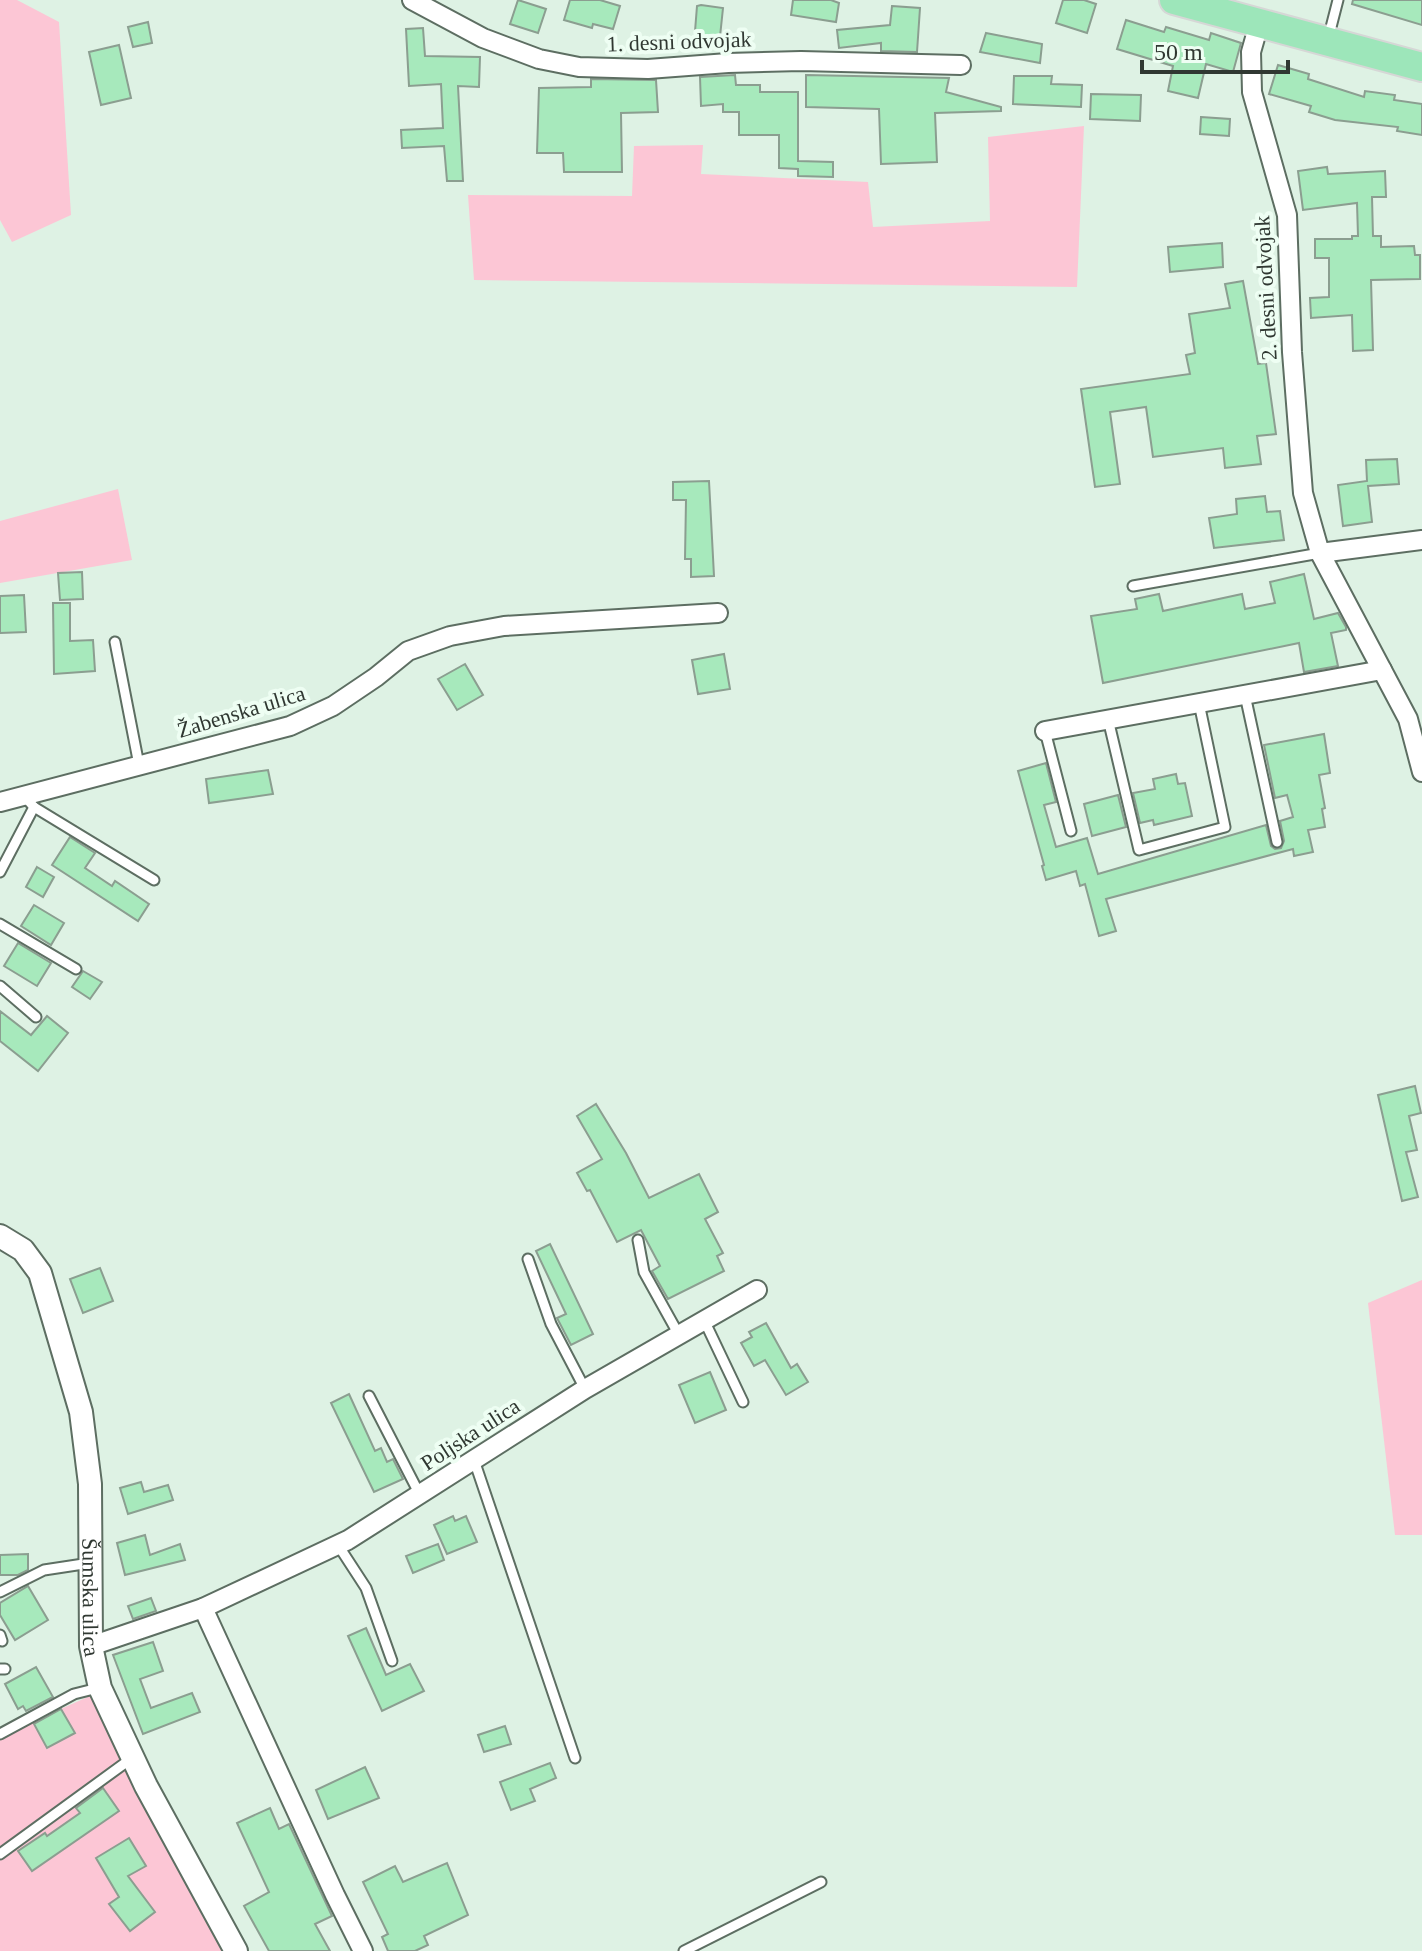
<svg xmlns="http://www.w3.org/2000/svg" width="1422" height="1951" font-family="Georgia,serif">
  <rect width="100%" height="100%" fill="#def2e4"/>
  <g fill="#fcc6d5">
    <polygon points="0,0 17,0 59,22 71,215 12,242 0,220"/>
    <polygon points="1084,126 1077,287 474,280 468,195 632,196 634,146 703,145 701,174 868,182 873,227 990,221 988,137"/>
    <polygon points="118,489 132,560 0,583 0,521"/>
    <polygon points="1422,1280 1422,1535 1395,1535 1368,1303"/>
    <polygon points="90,1696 225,1951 0,1951 0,1736"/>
  </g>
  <g fill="#a7e9bc" stroke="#8b9e90" stroke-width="2">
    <polygon points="518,0 546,9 538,33 510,24"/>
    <polygon points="570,0 600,0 620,6 613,29 593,24 592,28 564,20"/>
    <polygon points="793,0 831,0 839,3 836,22 791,15"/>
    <polygon points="1063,0 1084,0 1096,4 1087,33 1056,23"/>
    <polygon points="1353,0 1422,0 1422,25 1352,4"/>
    <polygon points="701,5 723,8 719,46 694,44 697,6"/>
    <polygon points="892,6 920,8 917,52 881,51 881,43 839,48 837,30 890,25"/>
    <polygon points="1126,20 1164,32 1166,27 1209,40 1211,33 1241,43 1233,72 1206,64 1198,98 1168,91 1173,66 1117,49"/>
    <polygon points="148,22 152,43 133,47 128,27"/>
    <polygon points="423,28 425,56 480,57 479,87 458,86 463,181 447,181 444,146 402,148 401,130 443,128 441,84 409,86 406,29"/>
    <polygon points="986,33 1042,44 1040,63 980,52"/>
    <polygon points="119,45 131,98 101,105 89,52"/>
    <polygon points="1278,65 1309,74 1308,79 1364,97 1365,91 1395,95 1394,100 1422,104 1422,135 1397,131 1398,127 1335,120 1309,112 1311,106 1269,94"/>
    <polygon points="735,75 736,85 760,85 760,92 798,92 798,161 833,162 833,177 798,176 798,169 779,168 779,135 739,135 739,112 723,112 723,104 701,106 700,77"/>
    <polygon points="806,75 949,78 946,92 1001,107 1001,111 935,113 937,162 881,164 879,109 806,107"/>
    <polygon points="1014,76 1052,76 1051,84 1082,85 1081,107 1013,104"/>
    <polygon points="591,79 656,80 658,112 621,113 622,172 564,172 563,153 537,153 539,88 591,87"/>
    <polygon points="1091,94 1141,95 1140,121 1090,119"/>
    <polygon points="1201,117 1230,119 1229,136 1200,134"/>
    <polygon points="1327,167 1328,174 1385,171 1386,197 1372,197 1373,236 1381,236 1381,247 1414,246 1415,255 1420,255 1420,279 1371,280 1373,350 1353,351 1352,315 1311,318 1310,298 1329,297 1329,258 1315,258 1315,239 1352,239 1352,236 1358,236 1357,203 1303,210 1298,171"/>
    <polygon points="1222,243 1223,267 1170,272 1168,247"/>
    <polygon points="1243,281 1258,364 1266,363 1276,434 1257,436 1261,464 1225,468 1223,448 1153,457 1146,407 1110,412 1120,484 1095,487 1081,389 1190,374 1186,355 1195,353 1189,314 1230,308 1225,284"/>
    <polygon points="1397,459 1399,484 1368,486 1372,522 1343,526 1338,485 1367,481 1366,460"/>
    <polygon points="709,481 714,576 691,577 691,559 685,559 686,500 673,500 673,482"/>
    <polygon points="1265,496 1267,512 1280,511 1284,540 1214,548 1209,518 1237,514 1236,499"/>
    <polygon points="82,572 83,599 60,600 58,573"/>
    <polygon points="1304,574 1314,619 1338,613 1346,627 1346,630 1331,633 1338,666 1304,672 1299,643 1103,683 1091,616 1137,609 1135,599 1159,594 1163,611 1242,594 1245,609 1275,603 1270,582"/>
    <polygon points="24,595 26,632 0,633 0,596"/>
    <polygon points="53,603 70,603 70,641 93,640 95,671 54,674"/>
    <polygon points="724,654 730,689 698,694 692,660"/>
    <polygon points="465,664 483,695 457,710 438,679"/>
    <polygon points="1324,734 1330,773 1319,775 1325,808 1322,809 1325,827 1308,830 1313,852 1294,856 1293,849 1106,899 1116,931 1099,936 1085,884 1080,886 1076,871 1046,880 1042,866 1044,865 1018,771 1046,763 1056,802 1044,805 1056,847 1087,838 1098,874 1266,825 1271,846 1275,849 1281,848 1284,841 1280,821 1293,817 1287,795 1275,798 1264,745"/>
    <polygon points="268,770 273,794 209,803 206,779"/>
    <polygon points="1176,774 1178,784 1185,783 1192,816 1154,825 1153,820 1140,823 1133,793 1155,789 1153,779"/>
    <polygon points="1118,795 1126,827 1092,836 1084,804"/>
    <polygon points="70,837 95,853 85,868 112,886 115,881 149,904 138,921 52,865"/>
    <polygon points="37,867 54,877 43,897 26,887"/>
    <polygon points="34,905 64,923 51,945 21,926"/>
    <polygon points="18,943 51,963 37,986 4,966"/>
    <polygon points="83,971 102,982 90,999 72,987"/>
    <polygon points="0,1011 31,1035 47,1016 68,1033 38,1071 0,1041"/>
    <polygon points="1415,1086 1421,1113 1409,1116 1417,1150 1406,1152 1418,1197 1402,1201 1378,1095"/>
    <polygon points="596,1104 626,1153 649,1198 699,1174 718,1212 705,1219 723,1253 717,1256 724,1271 668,1299 652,1271 660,1266 641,1230 617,1242 590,1190 587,1191 577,1173 602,1159 577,1116"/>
    <polygon points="550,1244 593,1334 571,1345 557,1318 566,1314 536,1251"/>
    <polygon points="100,1268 113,1301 83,1313 70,1279"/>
    <polygon points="766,1323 791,1368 797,1364 808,1382 786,1395 765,1360 754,1366 741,1343 752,1337 749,1332"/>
    <polygon points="710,1372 726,1410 695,1423 679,1385"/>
    <polygon points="349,1394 375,1451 381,1448 387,1462 393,1459 403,1479 374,1492 331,1403"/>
    <polygon points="141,1482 144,1492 168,1485 173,1500 128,1514 120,1488"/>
    <polygon points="453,1516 455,1521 466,1516 477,1542 447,1554 434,1525"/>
    <polygon points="145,1535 150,1555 180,1544 185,1560 125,1575 117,1543"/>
    <polygon points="438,1544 444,1560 413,1573 406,1556"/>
    <polygon points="28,1554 28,1570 18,1575 0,1575 0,1555"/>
    <polygon points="28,1586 48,1620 15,1640 0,1615 0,1603"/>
    <polygon points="151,1598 156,1611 133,1619 128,1606"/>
    <polygon points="366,1628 386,1675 410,1664 424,1691 382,1711 348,1636"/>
    <polygon points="153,1642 163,1671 140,1679 151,1708 192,1693 200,1712 143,1734 113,1655"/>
    <polygon points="36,1667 53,1697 26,1711 23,1706 18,1709 5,1684"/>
    <polygon points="61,1709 75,1733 47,1748 34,1724"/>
    <polygon points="505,1726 511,1744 484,1752 478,1735"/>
    <polygon points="550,1763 556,1778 530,1789 535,1801 511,1810 500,1782"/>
    <polygon points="365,1767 379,1798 328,1819 316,1790"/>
    <polygon points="103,1788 119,1811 32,1871 18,1851 45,1833 47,1836 80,1813 76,1808"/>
    <polygon points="270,1808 279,1829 289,1824 332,1916 315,1924 330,1951 269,1951 244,1906 269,1892 237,1823"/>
    <polygon points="129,1838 146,1866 128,1876 155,1912 130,1931 109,1904 119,1897 96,1858"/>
    <polygon points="447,1863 468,1915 424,1936 428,1945 415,1951 388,1951 382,1937 388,1934 363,1882 395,1866 403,1882"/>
  </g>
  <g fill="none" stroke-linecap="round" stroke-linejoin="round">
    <g stroke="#5d6e62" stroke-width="13">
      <g id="service">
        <polyline points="1328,39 1338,0"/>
        <polyline points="1133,586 1320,553"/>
        <polyline points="115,642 139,765"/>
        <polyline points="1245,695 1277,842"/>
        <polyline points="1108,719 1139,850 1225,827 1199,703"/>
        <polyline points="1045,731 1071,831"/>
        <polyline points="23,795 34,807 154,880"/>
        <polyline points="0,872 34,807"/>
        <polyline points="0,924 76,969"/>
        <polyline points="0,986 36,1017"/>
        <polyline points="638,1240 644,1272 679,1335"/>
        <polyline points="528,1259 551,1324 585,1389"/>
        <polyline points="704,1320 743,1402"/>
        <polyline points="369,1396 420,1495"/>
        <polyline points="474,1460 575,1758"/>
        <polyline points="338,1545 366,1588 392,1661"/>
        <polyline points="0,1592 44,1570 90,1563"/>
        <polyline points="0,1635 2,1641"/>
        <polyline points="0,1669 5,1669"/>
        <polyline points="0,1734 74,1694 98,1688"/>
        <polyline points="0,1854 132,1758"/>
        <polyline points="684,1951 821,1882"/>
      </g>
    </g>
    <g stroke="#5d6e62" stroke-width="22">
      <g id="minor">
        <polyline points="412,0 483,38 539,59 579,67 648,69 728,63 801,61 961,65"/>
        <polyline points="1259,24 1251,52 1252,92 1287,215 1292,352 1303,493 1320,553 1408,719 1422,772"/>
        <polyline points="1320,553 1422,540"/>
        <polyline points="1045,731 1382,670"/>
        <polyline points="0,802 290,726 333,706 376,677 408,651 450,636 504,626 718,613"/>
        <polyline points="203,1608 335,1895 363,1951"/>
        <polyline points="91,1646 203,1608 348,1540 585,1389 757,1290"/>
      </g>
    </g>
    <g stroke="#5d6e62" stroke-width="26">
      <g id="tertiary">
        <path id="s1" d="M0 1236 23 1250 40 1273 81 1412 90 1484 91 1646 100 1688 146 1786 236 1951"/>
      </g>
    </g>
    <g stroke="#d6d7d6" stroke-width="32">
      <polyline id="primary" points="1174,0 1422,67"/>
    </g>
    <use href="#service" stroke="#fff" stroke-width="9"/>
    <use href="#minor" stroke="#fff" stroke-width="18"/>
    <use href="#tertiary" stroke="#fff" stroke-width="22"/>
    <use href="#primary" stroke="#9de6ba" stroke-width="28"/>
  </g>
  <g text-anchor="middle" stroke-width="8" stroke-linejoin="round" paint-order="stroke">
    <g font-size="22" fill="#303832" stroke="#eefef3">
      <text transform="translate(679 41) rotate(-2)" y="8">1. desni odvojak</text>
      <text transform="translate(1265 288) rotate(-93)" y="8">2. desni odvojak</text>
      <text transform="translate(241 711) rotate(-17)" y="8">Žabenska ulica</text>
      <text transform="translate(470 1434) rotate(-33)" y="8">Poljska ulica</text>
      <text dy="8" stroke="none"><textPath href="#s1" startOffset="386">Šumska ulica</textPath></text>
    </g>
  </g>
  <path d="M1142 60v12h146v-12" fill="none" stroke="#303832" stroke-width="4"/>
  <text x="1154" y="60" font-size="24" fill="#303832" stroke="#eefef3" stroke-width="6" paint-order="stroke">50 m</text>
</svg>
